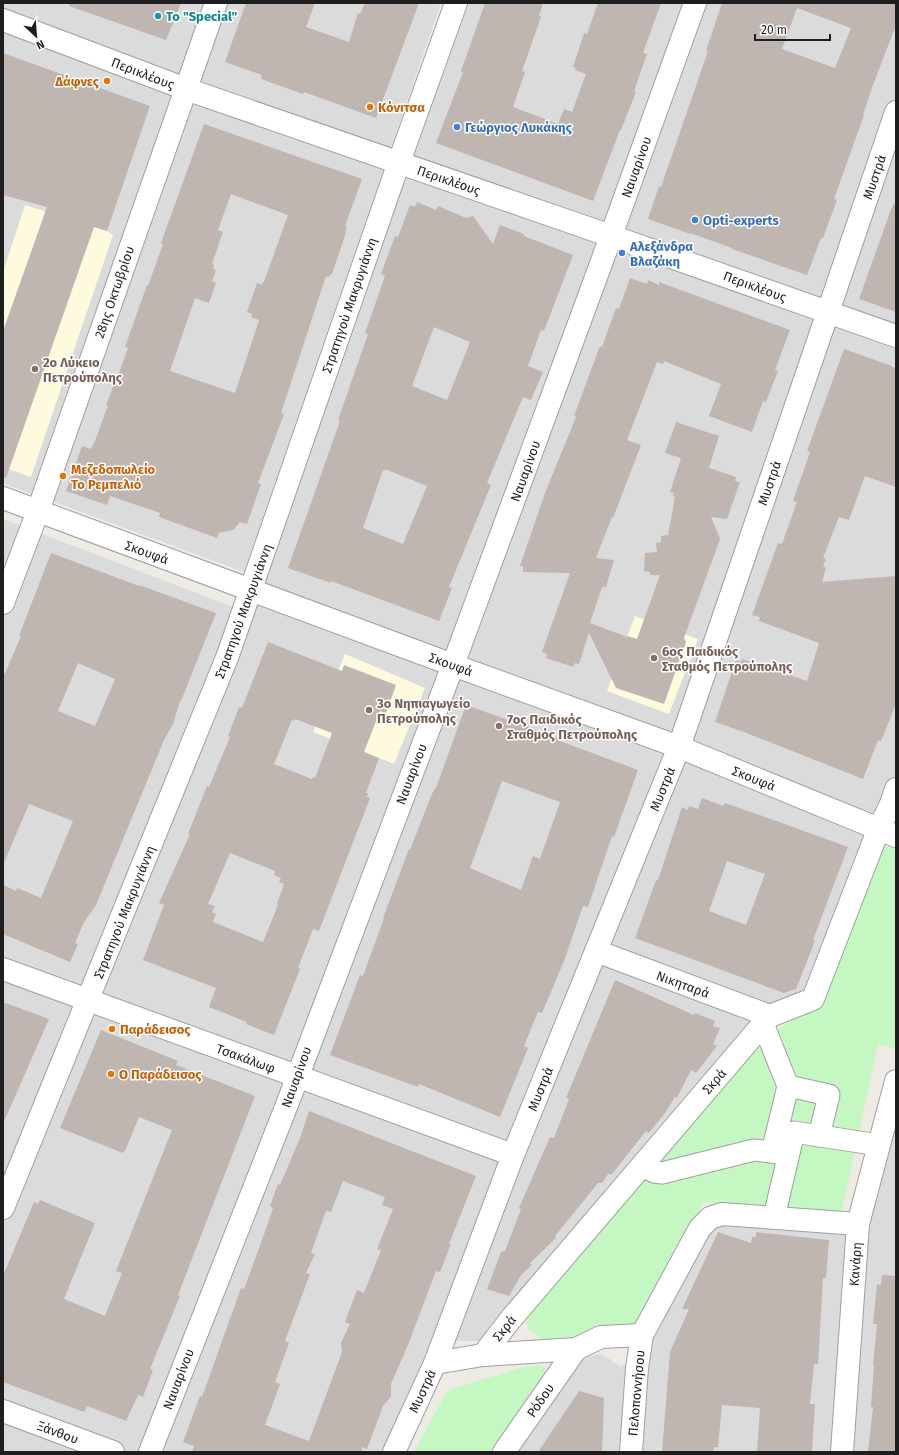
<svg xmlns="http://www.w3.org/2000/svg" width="899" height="1455" font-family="'Fira Sans',sans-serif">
  <rect width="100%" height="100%" fill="#eeeae4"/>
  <g fill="#dcdbdb">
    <polygon points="3,3 441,3 244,572 3,483"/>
    <polygon points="469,3 896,3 896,796 808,996 769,1009 486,1341 431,1341 383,1452 3,1452 3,519 254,615 395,208"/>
    <polygon points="896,1121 896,1452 515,1452 580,1358 602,1354 621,1367 655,1337 711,1228 721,1224 867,1234"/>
  </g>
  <g fill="#fdfade">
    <polygon points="25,205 107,231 113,235 31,477 3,467 3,272"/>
    <polygon points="635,616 698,639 669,714 607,691"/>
    <polygon points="345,654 425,688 394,764 313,732"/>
  </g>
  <g fill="#c5f7c3">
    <polygon points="881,843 896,849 896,1049 878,1044 841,1215 703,1202 669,1269 635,1330 597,1324 582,1336 542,1339 529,1329 525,1320 646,1173 760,1039 820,1005"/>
    <polygon points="541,1365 545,1368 546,1375 494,1452 414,1452 445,1395 451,1389 525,1367"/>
  </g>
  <g fill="#bfb5b1" fill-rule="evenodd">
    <polygon points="69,3 181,3 166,40 69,6"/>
    <polygon points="246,3 315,3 306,27 349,42 358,13 360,14 365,3 419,3 376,118 304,92 303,94 261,79 262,75 225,62"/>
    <polygon points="485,3 543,3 539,16 541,17 522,71 525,72 513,107 558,124 564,109 572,112 586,74 575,70 576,68 573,67 584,33 587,34 598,3 661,3 643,53 647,54 634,91 636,92 621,130 620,130 593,201 436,143 463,72 461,71"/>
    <path d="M722 3H896V25L873 85 863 115H864L834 199 837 200 823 238H821L807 275 732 249V248L690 233V234L648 219 659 186 661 187 708 51H706ZM797 8 851 28 835 68 782 49Z"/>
    <polygon points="3,53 150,106 107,231 94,227 6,478 3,477 3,331 47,207 3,195"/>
    <path d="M204 124 362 179 345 226H347L345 233H346L332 274H331L329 277 326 276 281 413 284 414 258 483 261 484 247 524 240 522 233 530 219 533 217 538 159 517 160 513 110 496 107 505 66 491 82 446 91 449 95 441 108 405H106L114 384H115L128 348 125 347 147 285 148 286 163 244 161 243ZM231 194 288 215 264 282H263L262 285 257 283 247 312 252 314 251 317 259 320 235 393 170 371 195 298 209 303 216 283 212 281 216 270 213 269 214 265 212 264 223 232 218 230Z"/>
    <path d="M417 202 436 210 438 206 466 218 473 216 493 244 500 225 524 234V236L573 255 544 331 541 330 528 366 543 372 531 400 523 397 487 483 491 485 449 587 452 588 439 621 331 581V583L288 568 340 421 338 420 368 334 365 333 385 276 381 274 395 236 398 237 410 205 415 207ZM434 327 470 342 447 400 412 386ZM385 469 427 486 403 544 363 528 383 470 385 471Z"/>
    <polygon points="893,204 896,205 896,312 859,299"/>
    <polygon points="630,278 647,284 648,280 659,285 659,282 790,330 775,370 778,371 766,402 763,401 752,432 709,416 721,384 664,361 663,364 657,362 627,440 641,445 613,518 612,517 596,558 614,560 606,587 602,587 590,623 627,637 627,636 637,639 660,575 650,575 650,572 644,571 645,553 657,552 656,543 661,542 661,536 668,535 675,497 673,496 674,493 670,492 681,458 665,453 676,422 719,436 709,468 736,477 735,481 740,482 727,519 711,517 720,539 684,638 686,642 664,704 616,688 589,633 579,664 575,663 573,667 546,658 547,654 542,652 570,573 523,572 523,566 520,566 545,493 576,417 574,416 600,346 602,347 616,308 619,309"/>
    <polygon points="844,349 892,366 892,367 896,368 896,487 865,476 849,520 839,517 823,558 826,559 823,566 826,568 822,582 896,576 896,704 881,741 878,740 863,779 744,732 715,722 736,660 741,662 742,659 807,681 819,643 759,621 760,617 752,615 778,543 782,544 797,502 793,501 810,452 807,451"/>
    <path d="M51 553 139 586V585L216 613 181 701H180L173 724 164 740 96 905 83 924 75 943 78 944 70 962 3 934V885L16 891 17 888 41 898 73 821 29 804 3 865V678L21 636H19ZM78 663 115 679 95 726 58 711Z"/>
    <path d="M268 642 342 671 344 665 396 685 386 713 380 711 364 752 379 758 366 793H368L367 797 370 798 319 931 313 929 298 968 300 969 274 1035 246 1024 247 1022 209 1007 216 988 143 960 164 905 159 903 190 834H188L207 786 209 787 230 737 228 736 239 707 242 708ZM295 719 332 733 315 778 313 777 312 779 274 764 292 720 294 721ZM230 853 275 871 274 875 281 878 279 882 284 884 277 904 278 905 263 942 213 922 216 914 212 912 215 906 208 904Z"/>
    <path d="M466 705 558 738 557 740 638 770 614 837 612 836 588 907 583 906 564 961 542 1013 538 1012 524 1046 528 1048 500 1117 419 1084 418 1087 330 1055 360 975 363 976 384 918H383L409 849 410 850 431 796 435 788H436ZM502 781 560 802 540 859 533 856 521 890 470 868Z"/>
    <path d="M702 798 723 806 725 803 768 818 848 847 813 940 815 941 796 989 784 993 635 938 656 880H658L682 807 688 810 689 806 698 809ZM727 861 765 874 746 925 709 911Z"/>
    <polygon points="615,980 694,1015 695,1013 715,1021 713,1026 720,1028 713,1044 717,1046 696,1073 691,1070 677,1098 675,1097 665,1113 649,1133 646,1131 612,1174 608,1174 602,1183 598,1183 555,1236 556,1238 530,1263 532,1265 521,1275 509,1296 487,1289 501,1252 505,1251 521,1209 519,1208 550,1137 554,1138 569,1099 566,1098"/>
    <polygon points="3,1002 49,1019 3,1124"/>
    <polygon points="101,1030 178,1061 176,1065 255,1096 178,1295 180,1296 150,1369 153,1370 143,1397 138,1395 126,1421 87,1406 84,1412 3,1382 3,1276 34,1202 38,1204 40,1200 95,1223 64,1299 105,1316 122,1273 116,1271 172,1130 139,1117 125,1151 124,1151 123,1153 60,1128"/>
    <path d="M309 1111 476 1176 449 1244H451L440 1272 436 1271 408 1345 391 1384V1396L383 1406 367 1449 362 1447 361 1452H192L194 1446 183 1442 200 1396 202 1397 241 1288 244 1289 266 1229 273 1208 270 1206 278 1184 280 1185 300 1138ZM343 1181 385 1197 382 1205 393 1209 377 1249 381 1250 364 1293 357 1290 345 1322 350 1324 341 1343 342 1352 309 1441 265 1425 280 1384 275 1382 289 1343 285 1341 310 1274 306 1273 315 1254 311 1253 326 1211 331 1212Z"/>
    <polygon points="718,1232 751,1243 752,1237 756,1237 756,1232 829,1240 826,1278 823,1278 818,1364 814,1364 810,1404 815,1404 812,1452 757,1452 760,1408 722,1405 718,1447 714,1447 713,1452 662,1452 670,1352 689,1309 682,1309"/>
    <polygon points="882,1275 896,1276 896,1452 868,1452 873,1407 871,1407 874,1365 873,1365 877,1324 873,1324 877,1284 881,1285"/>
    <polygon points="579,1391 604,1398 602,1452 538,1452"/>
  </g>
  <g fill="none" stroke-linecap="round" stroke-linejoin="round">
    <g stroke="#9f9f9f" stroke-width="23">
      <g id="pedestrian">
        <polyline points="763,1024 788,1086 772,1152"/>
        <polyline points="788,1086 829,1095 819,1136"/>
        <polyline points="642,1165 654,1172 662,1173 754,1150 788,1154"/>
        <polyline points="774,1217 794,1132 879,1145"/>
      </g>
    </g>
    <g stroke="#9f9f9f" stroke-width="24">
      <g id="minor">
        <polyline points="186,89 216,3"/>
        <polyline points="399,162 456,3"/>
        <polyline points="596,951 770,1016"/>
        <polyline points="3,969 513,1155"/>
        <polyline points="483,1355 510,1320 763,1024 770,1016 813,999 879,828 891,804 896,789"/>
        <polyline points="435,1363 483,1355 576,1349 601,1337 642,1335"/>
        <polyline points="3,1411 113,1452"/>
        <polyline points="150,1452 288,1102 453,665 602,261 695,3"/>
        <polyline points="394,1452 435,1363 513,1155 679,747 828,312"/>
        <polyline points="504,1452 576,1349"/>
        <polyline points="631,1452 637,1368 642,1335 700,1228 710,1218 722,1214 858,1224"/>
        <polyline points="842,1452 858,1224 896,1081"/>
      </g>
    </g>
    <g stroke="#9f9f9f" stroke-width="24">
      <g id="tertiary">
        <polyline points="3,20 186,89 611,236 896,336"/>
        <polyline points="828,312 896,112"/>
        <polyline points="3,498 453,665 679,747 896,836"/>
        <polyline points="3,603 38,511 186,89"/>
        <polyline points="3,1208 228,655 399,162"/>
      </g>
    </g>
    <use href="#pedestrian" stroke="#fff" stroke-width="21"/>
    <use href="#minor" stroke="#fff" stroke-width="22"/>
    <use href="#tertiary" stroke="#fff" stroke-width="22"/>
  </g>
  <circle fill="#0f9aa8" stroke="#fff" stroke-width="1.5" cx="158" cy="16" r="4"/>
  <g fill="#e8710a" stroke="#fff" stroke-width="1.5">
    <circle cx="107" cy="81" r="4"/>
    <circle cx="370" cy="107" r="4"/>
    <circle cx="63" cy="476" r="4"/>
    <circle cx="112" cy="1029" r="4"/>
    <circle cx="111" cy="1074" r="4"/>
  </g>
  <g fill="#3f7fe0" stroke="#fff" stroke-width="1.5">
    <circle cx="457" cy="127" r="4"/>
    <circle cx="695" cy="220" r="4"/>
    <circle cx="622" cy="253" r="4"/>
  </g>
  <g fill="#8d6e63" stroke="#fff" stroke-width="1.5">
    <circle cx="35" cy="369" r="4"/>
    <circle cx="654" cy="658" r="4"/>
    <circle cx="369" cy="710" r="4"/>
    <circle cx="499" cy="726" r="4"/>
  </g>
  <g text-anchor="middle" stroke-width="3" stroke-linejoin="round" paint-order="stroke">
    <g font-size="13" font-weight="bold" fill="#0d838f" stroke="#fff" text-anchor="start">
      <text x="166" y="21">Το "Special"</text>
    </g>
    <g font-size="13" fill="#1e1e1e" stroke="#fff">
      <text transform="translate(143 73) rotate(21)" y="5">Περικλέους</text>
      <text transform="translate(636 167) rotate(-70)" y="5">Ναυαρίνου</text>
      <text transform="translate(874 177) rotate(-71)" y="5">Μυστρά</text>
      <text transform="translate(449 180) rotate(19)" y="5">Περικλέους</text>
      <text transform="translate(755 286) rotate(20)" y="5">Περικλέους</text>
      <text transform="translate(114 292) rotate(-71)" y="5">28ης Οκτωβρίου</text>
      <text transform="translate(349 305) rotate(-71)" y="5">Στρατηγού Μακρυγιάννη</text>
      <text transform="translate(525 471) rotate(-70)" y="5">Ναυαρίνου</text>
      <text transform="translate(769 483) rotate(-71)" y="5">Μυστρά</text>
      <text transform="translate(147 552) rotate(20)" y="5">Σκουφά</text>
      <text transform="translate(243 611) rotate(-70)" y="5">Στρατηγού Μακρυγιάννη</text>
      <text transform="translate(451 664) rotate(20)" y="5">Σκουφά</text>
      <text transform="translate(411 774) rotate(-69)" y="5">Ναυαρίνου</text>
      <text transform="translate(754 778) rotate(22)" y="5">Σκουφά</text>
      <text transform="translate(662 789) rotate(-68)" y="5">Μυστρά</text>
      <text transform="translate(124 912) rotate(-68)" y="5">Στρατηγού Μακρυγιάννη</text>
      <text transform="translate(683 984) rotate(20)" y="5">Νικηταρά</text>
      <text transform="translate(246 1058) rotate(20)" y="5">Τσακάλωφ</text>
      <text transform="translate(296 1077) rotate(-70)" y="5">Ναυαρίνου</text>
      <text transform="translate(714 1081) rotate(-49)" y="5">Σκρά</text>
      <text transform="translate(540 1089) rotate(-68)" y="5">Μυστρά</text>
      <text transform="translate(855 1264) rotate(-86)" y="5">Κανάρη</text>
      <text transform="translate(504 1328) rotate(-51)" y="5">Σκρά</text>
      <text transform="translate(178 1379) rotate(-69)" y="5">Ναυαρίνου</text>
      <text transform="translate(422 1391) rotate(-65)" y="5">Μυστρά</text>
      <text transform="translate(636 1393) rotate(-85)" y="5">Πελοποννήσου</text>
      <text transform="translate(540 1400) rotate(-56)" y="5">Ρόδου</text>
      <text transform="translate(58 1432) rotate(20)" y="5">Ξάνθου</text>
    </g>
    <g font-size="13" font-weight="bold" fill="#c56008" stroke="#fff" text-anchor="start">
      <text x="99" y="86" text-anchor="end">Δάφνες</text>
      <text x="378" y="112">Κόνιτσα</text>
      <text x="71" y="474">Μεζεδοπωλείο<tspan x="71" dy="15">Το Ρεμπελιό</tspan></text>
      <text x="120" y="1034">Παράδεισος</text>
      <text x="119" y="1079">Ο Παράδεισος</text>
    </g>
    <g font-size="13" font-weight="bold" fill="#366cbe" stroke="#fff" text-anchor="start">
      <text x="465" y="132">Γεώργιος Λυκάκης</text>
      <text x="703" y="225">Opti-experts</text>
      <text x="630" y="251">Αλεξάνδρα<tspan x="630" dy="15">Βλαζάκη</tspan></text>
    </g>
    <g font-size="13" font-weight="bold" fill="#785e54" stroke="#fff" text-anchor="start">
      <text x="43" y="367">2ο Λύκειο<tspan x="43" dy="15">Πετρούπολης</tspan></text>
      <text x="662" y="656">6ος Παιδικός<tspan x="662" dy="15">Σταθμός Πετρούπολης</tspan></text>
      <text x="377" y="708">3ο Νηπιαγωγείο<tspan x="377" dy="15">Πετρούπολης</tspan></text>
      <text x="507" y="724">7ος Παιδικός<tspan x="507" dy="15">Σταθμός Πετρούπολης</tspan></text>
    </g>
  </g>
  <rect width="899" height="1455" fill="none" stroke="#1e1e1e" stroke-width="8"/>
  <g transform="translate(36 36) rotate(154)" stroke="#ffffff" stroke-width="3" paint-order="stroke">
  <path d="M0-3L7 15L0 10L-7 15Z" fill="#1e1e1e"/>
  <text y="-6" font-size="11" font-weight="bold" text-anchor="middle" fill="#1e1e1e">N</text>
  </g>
  <path d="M755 34v6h75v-6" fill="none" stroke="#1e1e1e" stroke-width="2"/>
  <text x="761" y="34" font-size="12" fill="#1e1e1e" stroke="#ffffff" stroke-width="3" paint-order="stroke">20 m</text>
</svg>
